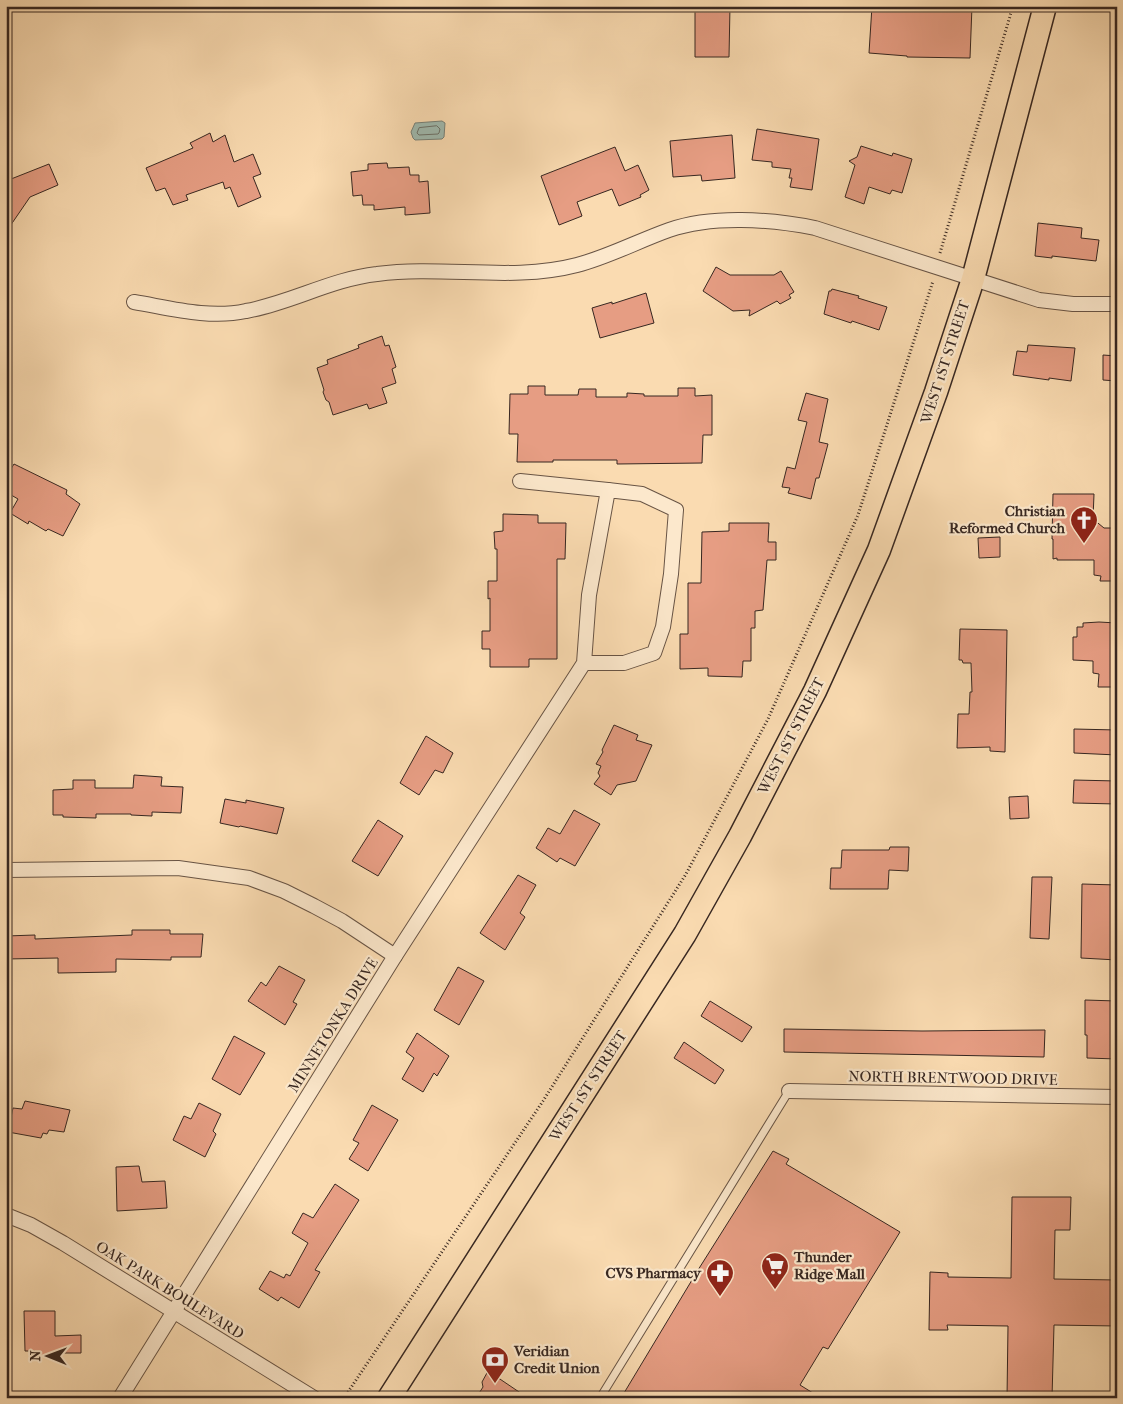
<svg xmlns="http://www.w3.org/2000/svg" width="1123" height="1404" font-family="'IM FELL French Canon',serif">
  <rect width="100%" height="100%" fill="#fadbb1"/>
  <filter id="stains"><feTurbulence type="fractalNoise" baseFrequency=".004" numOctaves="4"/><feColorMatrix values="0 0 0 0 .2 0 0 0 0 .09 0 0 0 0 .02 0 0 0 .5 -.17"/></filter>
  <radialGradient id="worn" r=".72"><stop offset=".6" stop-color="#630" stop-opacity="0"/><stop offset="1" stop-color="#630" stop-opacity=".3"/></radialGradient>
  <polygon fill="#9fbab0" stroke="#757f77" points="442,121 445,123 444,137 442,139 415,140 413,138 411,132 415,123"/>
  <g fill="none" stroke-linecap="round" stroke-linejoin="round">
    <polygon stroke="#6b7068" stroke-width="1" points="437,126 440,129 439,133 438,134 419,135 417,133 419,128"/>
  </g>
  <g fill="#e69d83" stroke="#372721">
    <polygon points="695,6 730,6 729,57 695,57"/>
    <polygon points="872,6 908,9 908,6 972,6 970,58 907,57 907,56 869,53"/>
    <polygon points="757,129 819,139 812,190 790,187 792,178 789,178 791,169 772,167 772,162 752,160"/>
    <polygon points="210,133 213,142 225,135 234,162 253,154 261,174 253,177 261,197 238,207 230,187 225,189 223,182 186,195 188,200 173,205 165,188 156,191 146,168 193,148 190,143"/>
    <polygon points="732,135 735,178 702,181 701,175 673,177 670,141"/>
    <polygon points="861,146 892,156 893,153 912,159 902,193 892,190 890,194 869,187 864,204 845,197 855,165 849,161 857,157"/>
    <polygon points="615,147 625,171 638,165 649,190 640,195 641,197 619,206 612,189 577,202 582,216 559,225 541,176"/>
    <polygon points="387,163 388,168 409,167 410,175 419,175 419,182 428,181 430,213 405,215 405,207 374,210 374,205 363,205 362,195 353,196 351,172 368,170 368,164"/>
    <polygon points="49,164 58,185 30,197 6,232 6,181"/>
    <polygon points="1038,223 1082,228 1081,238 1099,240 1096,261 1052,256 1052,258 1035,256"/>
    <polygon points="716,267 730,275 774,275 781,271 794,292 789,295 791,298 780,304 777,301 749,316 750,310 733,311 703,291"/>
    <polygon points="832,289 859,296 858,298 887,307 879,330 852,321 851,323 824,314 829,291 831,291"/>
    <polygon points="646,293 654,323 600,338 592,308 612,302 612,304"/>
    <polygon points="382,336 385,346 389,345 396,367 392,369 396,383 382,388 387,403 369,409 367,404 333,415 329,402 326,400 323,392 324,390 317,368 328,364 327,360 359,348 358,345"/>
    <polygon points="1028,345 1075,348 1071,381 1049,378 1049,380 1013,375 1017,351 1027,352"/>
    <polygon points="1103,355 1117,356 1117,381 1103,380"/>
    <polygon points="528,386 545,386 545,395 578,395 579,389 596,389 596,397 627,397 627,393 644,394 644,396 678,396 678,388 695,388 695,396 712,395 712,435 703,435 702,463 617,464 617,460 553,460 553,462 517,462 518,434 509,434 510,394 528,394"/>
    <polygon points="806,393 828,399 819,442 828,444 819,478 816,478 811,499 788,493 790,488 782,487 787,467 795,469 807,422 798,420"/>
    <polygon points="14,464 67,490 66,494 80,504 63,536 48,529 46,531 29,521 28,524 10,513 18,499 6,492 6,477"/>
    <polygon points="1053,494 1094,494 1093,519 1104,528 1117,528 1117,581 1100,581 1101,576 1094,575 1094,560 1057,560 1057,558 1053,559 1053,539 1052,539"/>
    <polygon points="503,514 538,515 538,523 566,523 565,559 557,559 557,659 529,659 529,667 490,667 490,649 482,649 482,631 490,631 490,598 488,599 488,581 497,581 497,549 495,549 494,532 503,531"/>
    <polygon points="729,523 769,523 768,542 776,542 776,560 767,560 763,610 755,611 755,628 751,628 751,661 743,661 742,677 708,676 708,668 680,669 680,634 688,634 688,583 701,583 702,532 729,531"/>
    <polygon points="1000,537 1000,557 979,558 978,538"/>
    <polygon points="1099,622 1117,623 1117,687 1098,687 1099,674 1093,673 1093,661 1073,660 1073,637 1077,637 1077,627 1083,627 1083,623"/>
    <polygon points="960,629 1007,630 1005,752 990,751 990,747 957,748 958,714 969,714 970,692 972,692 971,663 963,663 962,660 959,660"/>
    <polygon points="614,725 638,735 636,740 652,745 636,781 617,785 611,795 594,784 600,776 598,773 601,766 596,764 603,752 602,750"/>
    <polygon points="1074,729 1117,730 1117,755 1074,753"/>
    <polygon points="426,736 453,753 443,773 435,770 419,795 400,783"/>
    <polygon points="134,775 162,777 161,786 183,787 181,813 152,812 152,816 131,815 131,814 96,814 96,818 63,817 63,815 53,815 53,790 73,789 73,780 95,780 95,788 133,788"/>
    <polygon points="1074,780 1117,781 1117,804 1073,803"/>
    <polygon points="1028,796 1029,818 1010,819 1009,797"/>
    <polygon points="225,799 246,803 246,800 284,808 277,834 240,826 239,827 220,823"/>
    <polygon points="574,810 600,824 575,866 560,858 557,862 536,848 548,828 560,834"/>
    <polygon points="378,820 403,836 378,876 352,861"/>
    <polygon points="890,847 909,847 908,871 889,870 888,889 830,889 831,868 841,868 842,850 889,850"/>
    <polygon points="518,875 536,885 520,913 525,917 505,950 480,933"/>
    <polygon points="1032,877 1052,877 1049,939 1030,938"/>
    <polygon points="1082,884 1117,885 1117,960 1081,958"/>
    <polygon points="132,930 170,930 170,934 203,934 201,957 171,957 171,960 116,959 116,972 58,973 58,958 6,959 6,936 35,935 35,939 132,935"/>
    <polygon points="279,966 305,980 293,1002 297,1004 285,1025 248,1001 261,982 266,986"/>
    <polygon points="458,967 484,981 459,1025 434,1010"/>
    <polygon points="1085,1000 1117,1001 1117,1059 1087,1058 1087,1035 1085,1035"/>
    <polygon points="710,1001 752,1027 742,1042 701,1016"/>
    <polygon points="784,1029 922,1031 1045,1030 1044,1057 784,1052"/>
    <polygon points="417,1033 449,1056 437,1076 434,1073 423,1092 402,1079 414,1058 406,1052"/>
    <polygon points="234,1036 265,1053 240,1095 212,1079"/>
    <polygon points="684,1042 724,1070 715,1084 674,1058"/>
    <polygon points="25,1101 70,1110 64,1132 49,1130 47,1134 43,1133 41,1138 8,1132 13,1108 22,1109"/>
    <polygon points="199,1103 221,1114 213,1131 216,1134 205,1157 173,1140 184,1116 191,1119"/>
    <polygon points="372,1105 398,1120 368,1171 349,1159 359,1143 353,1140"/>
    <polygon points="773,1151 789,1159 786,1164 900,1232 828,1349 823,1347 800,1385 821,1398 621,1398 698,1270"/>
    <polygon points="139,1166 142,1182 165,1181 167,1208 117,1211 116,1167"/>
    <polygon points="335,1184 359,1200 315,1270 320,1272 299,1308 281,1297 278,1301 259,1289 270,1271 284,1278 286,1274 290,1276 308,1243 292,1233 303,1213 313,1218"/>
    <polygon points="1012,1197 1071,1197 1070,1230 1055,1230 1054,1279 1117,1280 1117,1326 1054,1325 1052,1398 1007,1398 1008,1326 947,1325 948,1330 929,1330 930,1272 948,1273 948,1277 1011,1278"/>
    <polygon points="24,1311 55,1311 55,1336 81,1335 81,1353 60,1353 59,1356 35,1356 35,1351 25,1351"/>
    <polygon points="488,1371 528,1398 476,1398 483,1387 482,1382"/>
  </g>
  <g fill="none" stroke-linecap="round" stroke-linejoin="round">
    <g stroke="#685445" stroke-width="9">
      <polyline id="lane" points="600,1398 789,1091"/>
    </g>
    <g stroke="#685445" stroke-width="16">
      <g id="street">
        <path d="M134 302C170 308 209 319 246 311 291 303 331 279 377 274 443 265 512 282 577 265 608 257 638 241 669 230 712 215 770 219 815 228L1039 300 1073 304H1117"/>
        <polyline points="520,481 608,490"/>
        <polyline points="6,870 178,868 249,878 284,891 314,906 342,921 395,956"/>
        <polyline points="789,1091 1117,1097"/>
        <polyline points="6,1215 31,1225 63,1243 314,1398"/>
        <polyline points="120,1398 395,956 584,663 589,595 608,490 642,494 676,510 671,574 663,627 654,653 624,663 584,663"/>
      </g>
    </g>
    <g stroke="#372721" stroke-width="25">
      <polyline id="primary" points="389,1398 685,934 740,836 815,691 879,550 936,392 973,279 1045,6"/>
    </g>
    <g stroke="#372721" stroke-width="3" stroke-dasharray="1 2.5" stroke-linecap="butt">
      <polyline points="940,253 1013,6"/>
      <polyline points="344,1398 543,1101 686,874 768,719 858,515 933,281"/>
    </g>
    <use href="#lane" stroke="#fce8cc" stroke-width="7"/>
    <use href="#street" stroke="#fce8cc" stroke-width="14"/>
    <use href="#primary" stroke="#fadbb1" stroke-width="22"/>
  </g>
  <defs>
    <g id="church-pin" transform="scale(1.4375)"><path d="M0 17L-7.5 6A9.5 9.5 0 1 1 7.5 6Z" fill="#8f2418" stroke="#fce8cc"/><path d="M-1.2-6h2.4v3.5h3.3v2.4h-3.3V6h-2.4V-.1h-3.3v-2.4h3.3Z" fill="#fff"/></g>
    <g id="supermarket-pin" transform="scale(1.4375)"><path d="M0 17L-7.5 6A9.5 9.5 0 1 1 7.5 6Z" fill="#8f2418" stroke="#fce8cc"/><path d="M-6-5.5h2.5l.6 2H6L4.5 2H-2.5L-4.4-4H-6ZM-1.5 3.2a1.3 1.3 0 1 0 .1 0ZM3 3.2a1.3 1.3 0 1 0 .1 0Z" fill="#fff"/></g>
    <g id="pharmacy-pin" transform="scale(1.4375)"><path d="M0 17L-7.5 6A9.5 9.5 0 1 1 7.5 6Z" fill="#8f2418" stroke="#fce8cc"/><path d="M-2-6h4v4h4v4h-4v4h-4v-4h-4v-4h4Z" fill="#fff"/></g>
    <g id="bank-pin" transform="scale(1.4375)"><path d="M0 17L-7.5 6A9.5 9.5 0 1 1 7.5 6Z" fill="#8f2418" stroke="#fce8cc"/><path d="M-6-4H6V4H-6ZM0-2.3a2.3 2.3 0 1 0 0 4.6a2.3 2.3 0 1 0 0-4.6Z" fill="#fff"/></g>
  </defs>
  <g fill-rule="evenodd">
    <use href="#church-pin" x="1084" y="520"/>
    <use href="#supermarket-pin" x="775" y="1266"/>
    <use href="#pharmacy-pin" x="720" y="1273"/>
    <use href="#bank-pin" x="495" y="1360"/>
  </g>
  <g text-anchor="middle" stroke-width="4.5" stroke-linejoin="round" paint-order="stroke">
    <g font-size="15" fill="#372721" stroke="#fce8cc">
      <text transform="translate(945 362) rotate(-72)" y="5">WEST 1ST STREET</text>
      <text transform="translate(791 736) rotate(-63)" y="5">WEST 1ST STREET</text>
      <text transform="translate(333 1025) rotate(-58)" y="5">MINNETONKA DRIVE</text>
      <text transform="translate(953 1078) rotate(1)" y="5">NORTH BRENTWOOD DRIVE</text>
      <text transform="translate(588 1086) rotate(-57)" y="5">WEST 1ST STREET</text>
      <text transform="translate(170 1290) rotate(32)" y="5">OAK PARK BOULEVARD</text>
    </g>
    <g font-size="15" font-weight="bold" fill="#372721" stroke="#fce8cc" text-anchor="end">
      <text x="1065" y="516">Christian<tspan x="1065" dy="17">Reformed Church</tspan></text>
      <text x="794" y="1262" text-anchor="start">Thunder<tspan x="794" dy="17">Ridge Mall</tspan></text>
      <text x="701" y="1278">CVS Pharmacy</text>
      <text x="514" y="1356" text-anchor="start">Veridian<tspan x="514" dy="17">Credit Union</tspan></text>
    </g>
  </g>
  <rect width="1123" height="1404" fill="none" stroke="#fadbb1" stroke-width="25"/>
  <rect x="8" y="8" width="1108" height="1389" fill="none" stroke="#372721" stroke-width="2.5"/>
  <rect x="12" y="12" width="1098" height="1379" fill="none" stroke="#372721"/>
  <g transform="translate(48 1356) rotate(271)" stroke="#fce8cc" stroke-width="4" paint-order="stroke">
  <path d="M0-4L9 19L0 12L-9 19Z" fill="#372721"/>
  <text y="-8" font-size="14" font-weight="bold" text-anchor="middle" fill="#372721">N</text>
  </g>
  <rect width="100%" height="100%" filter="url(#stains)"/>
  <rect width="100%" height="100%" fill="url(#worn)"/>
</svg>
